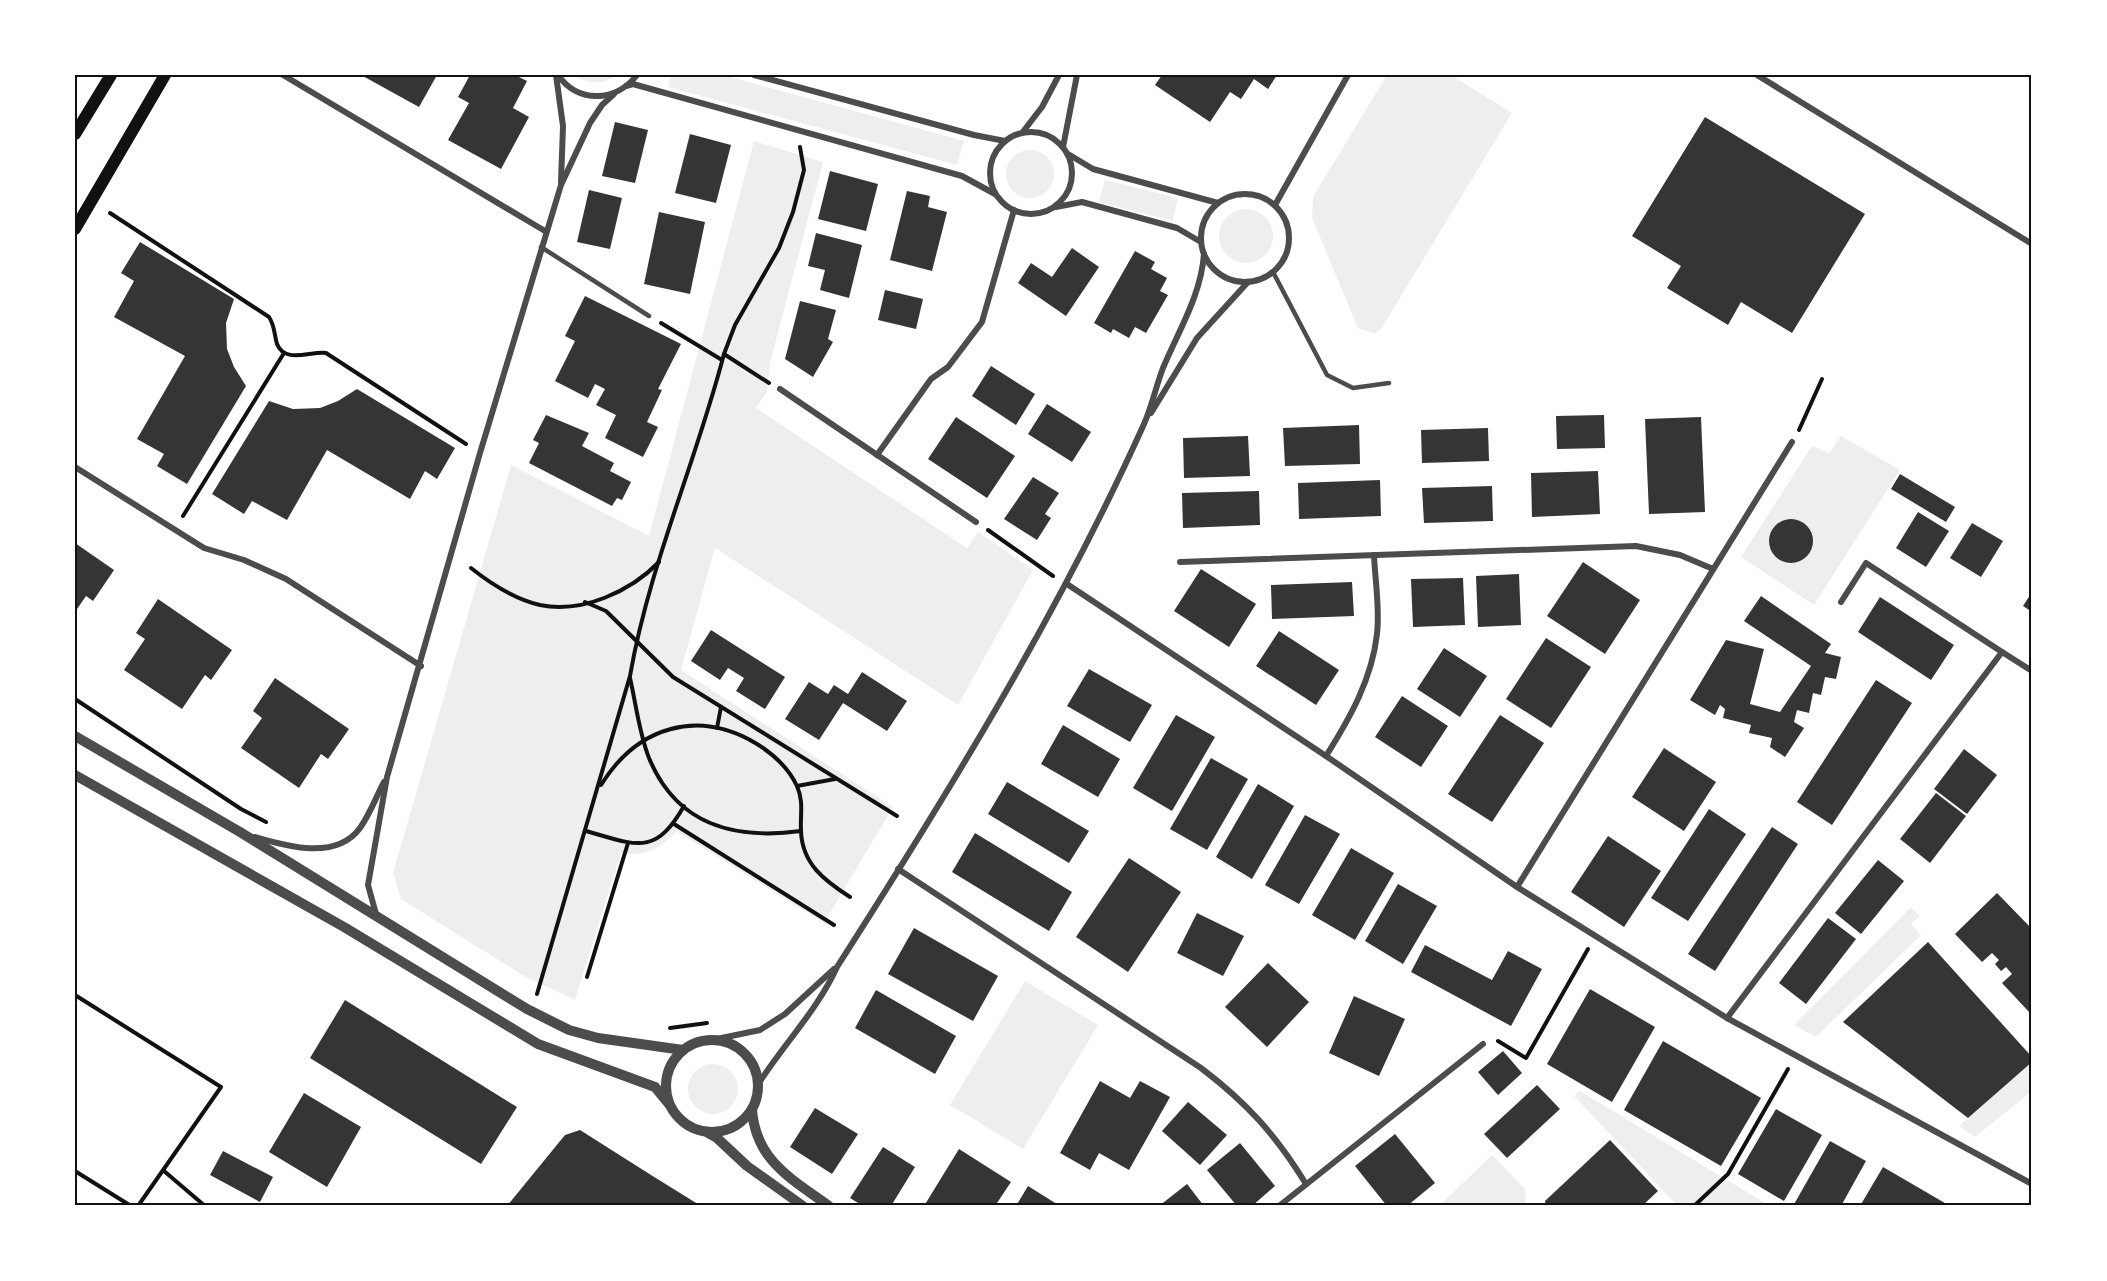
<svg xmlns="http://www.w3.org/2000/svg" width="2107" height="1281" font-family="Helvetica,sans-serif">
  <rect width="100%" height="100%" fill="#fff"/>
  <g fill="#eee">
    <path d="M574 75H617C603 85 588 85 574 75Z"/>
    <polygon points="671,75 723,75 964,141 957,165 668,87"/>
    <polygon points="1387,75 1451,75 1512,113 1381,329 1375,334 1358,328 1312,218 1313,197"/>
    <path d="M754 141 823 162 770 363 767 392 756 408 967 548 978 532 1033 570 958 705 715 548 681 670 893 807 824 923 676 831C663 849 642 857 621 853L575 1000 524 976 401 899 393 873 511 465 649 536Z"/>
    <circle cx="1030" cy="174" r="24"/>
    <polygon points="1105,180 1178,198 1173,221 1099,202"/>
    <circle cx="1246" cy="236" r="27"/>
    <polygon points="1841,436 1900,470 1814,605 1741,557 1812,446 1829,453"/>
    <polygon points="1911,907 1920,916 1911,924 1921,935 1816,1037 1794,1025"/>
    <polygon points="1025,981 1098,1025 1023,1149 950,1105"/>
    <polygon points="2032,1062 2032,1091 1975,1137 1959,1126"/>
    <circle cx="713" cy="1089" r="25"/>
    <polygon points="1580,1091 1770,1206 1678,1206 1574,1096"/>
    <polygon points="1492,1155 1525,1189 1525,1206 1439,1206"/>
  </g>
  <g fill="#353535">
    <polygon points="361,75 437,75 419,107"/>
    <polygon points="470,75 515,75 527,81 513,108 529,117 501,169 448,140 469,103 458,97"/>
    <polygon points="1162,75 1277,75 1268,89 1254,79 1241,99 1230,92 1210,122 1155,85"/>
    <polygon points="1705,117 1865,214 1792,333 1741,302 1728,325 1667,288 1681,266 1632,236"/>
    <polygon points="615,122 648,130 635,183 602,176"/>
    <polygon points="690,134 731,145 716,203 675,193"/>
    <polygon points="830,171 878,184 866,231 818,219"/>
    <polygon points="589,190 622,198 610,249 577,242"/>
    <polygon points="907,191 930,196 928,207 947,212 932,271 890,260"/>
    <polygon points="659,212 705,222 690,294 644,284"/>
    <polygon points="816,233 862,245 849,298 820,290 825,270 808,266"/>
    <polygon points="140,242 234,299 226,323 227,349 234,367 246,386 187,484 157,466 164,454 137,439 185,356 114,317 134,281 121,273"/>
    <polygon points="1072,248 1099,267 1066,316 1018,283 1031,263 1052,277"/>
    <polygon points="1135,251 1155,262 1151,269 1167,278 1160,291 1168,295 1146,333 1135,327 1129,338 1113,329 1111,333 1094,323"/>
    <polygon points="885,290 923,299 916,329 878,320"/>
    <polygon points="585,296 681,344 658,389 662,390 647,422 658,427 643,457 605,438 616,415 596,405 605,389 595,384 588,398 555,381 575,341 565,336"/>
    <polygon points="800,301 836,310 828,339 833,342 813,377 785,359"/>
    <polygon points="991,366 1035,394 1016,425 972,396"/>
    <polygon points="357,389 455,448 437,479 425,471 410,499 327,450 287,520 252,501 244,514 212,494 269,401 293,409 320,408 338,401"/>
    <polygon points="1047,404 1091,432 1072,462 1028,434"/>
    <polygon points="546,415 589,433 582,446 614,463 610,471 631,482 622,500 617,498 612,506 529,463 539,443 533,440"/>
    <polygon points="1604,415 1605,448 1557,449 1556,416"/>
    <polygon points="956,417 1015,456 987,498 928,459"/>
    <polygon points="1701,417 1705,512 1649,514 1645,419"/>
    <polygon points="1359,425 1360,464 1285,466 1283,428"/>
    <polygon points="1488,428 1489,461 1422,463 1421,430"/>
    <polygon points="1248,436 1250,476 1184,478 1183,438"/>
    <polygon points="1598,471 1600,514 1532,517 1531,473"/>
    <polygon points="1900,474 1955,507 1946,522 1891,489"/>
    <polygon points="1033,477 1059,493 1045,514 1051,518 1037,540 1004,519"/>
    <polygon points="1380,480 1381,516 1299,519 1298,483"/>
    <polygon points="1492,486 1493,521 1424,523 1422,488"/>
    <polygon points="1259,491 1260,525 1183,528 1182,493"/>
    <polygon points="1918,512 1949,531 1926,567 1896,548"/>
    <circle cx="1791" cy="541" r="22"/>
    <polygon points="1972,523 2003,541 1981,577 1950,558"/>
    <polygon points="75,543 114,570 93,601 86,596 75,612"/>
    <polygon points="1583,562 1640,600 1605,654 1547,616"/>
    <polygon points="1201,569 1256,604 1229,647 1174,611"/>
    <polygon points="1519,574 1521,625 1478,627 1476,576"/>
    <polygon points="1463,578 1465,625 1413,627 1411,579"/>
    <polygon points="1352,582 1354,616 1272,619 1271,585"/>
    <polygon points="2032,592 2032,612 2023,606"/>
    <polygon points="1761,596 1831,644 1825,653 1841,657 1836,679 1825,677 1821,695 1813,693 1809,713 1797,710 1794,722 1804,728 1785,757 1770,747 1772,738 1749,733 1751,725 1723,718 1725,709 1720,705 1715,715 1690,700 1726,640 1764,649 1750,704 1780,712 1811,666 1744,621"/>
    <polygon points="1880,597 1954,645 1931,680 1858,632"/>
    <polygon points="158,599 232,650 211,680 205,675 182,709 124,670 145,639 136,633"/>
    <polygon points="711,630 785,677 765,709 736,691 744,678 728,668 720,680 691,661"/>
    <polygon points="1279,631 1339,670 1316,705 1256,666"/>
    <polygon points="1546,638 1591,667 1551,728 1506,699"/>
    <polygon points="1444,648 1487,676 1460,717 1417,689"/>
    <polygon points="1089,669 1152,705 1130,742 1067,706"/>
    <polygon points="862,672 907,701 887,731 843,703 819,740 785,719 809,682 828,694 834,685 848,694"/>
    <polygon points="275,678 349,729 328,759 321,754 299,788 241,748 262,718 253,711"/>
    <polygon points="1876,680 1912,703 1832,825 1797,802"/>
    <polygon points="1402,696 1448,726 1421,767 1375,737"/>
    <polygon points="1176,715 1215,737 1172,811 1133,788"/>
    <polygon points="1500,715 1544,743 1492,822 1448,794"/>
    <polygon points="1063,725 1120,759 1098,797 1041,764"/>
    <polygon points="1664,748 1716,782 1684,831 1632,797"/>
    <polygon points="1964,749 1997,775 1967,814 1934,789"/>
    <polygon points="1211,758 1248,779 1207,850 1170,829"/>
    <polygon points="1007,782 1089,831 1069,863 988,814"/>
    <polygon points="1258,784 1294,806 1252,879 1216,857"/>
    <polygon points="1936,793 1966,816 1930,863 1900,839"/>
    <polygon points="1709,809 1746,834 1688,921 1651,898"/>
    <polygon points="1305,815 1340,834 1299,904 1265,885"/>
    <polygon points="1772,827 1798,844 1715,971 1688,954"/>
    <polygon points="975,833 1072,892 1049,931 952,872"/>
    <polygon points="1608,836 1661,871 1624,927 1571,892"/>
    <polygon points="1351,848 1394,873 1355,940 1312,915"/>
    <polygon points="1129,858 1181,892 1128,972 1076,937"/>
    <polygon points="1878,860 1904,881 1861,934 1835,913"/>
    <polygon points="1398,884 1437,906 1403,964 1365,941"/>
    <polygon points="1997,893 2032,929 2030,1013 2002,983 2012,974 2006,967 2001,971 1995,964 1999,960 1992,953 1982,962 1955,934"/>
    <polygon points="1197,913 1244,936 1223,976 1177,953"/>
    <polygon points="1828,918 1856,939 1806,1004 1779,983"/>
    <polygon points="914,928 998,976 973,1021 888,974"/>
    <polygon points="1928,942 2032,1057 2032,1062 1968,1118 1843,1022"/>
    <polygon points="1425,945 1492,980 1508,951 1542,969 1511,1026 1411,972"/>
    <polygon points="1268,963 1309,1002 1267,1047 1225,1007"/>
    <polygon points="1590,989 1655,1027 1612,1102 1547,1064"/>
    <polygon points="876,990 956,1036 935,1074 855,1028"/>
    <polygon points="1354,996 1405,1019 1379,1076 1329,1053"/>
    <polygon points="345,1000 517,1107 481,1164 310,1058"/>
    <polygon points="1663,1041 1761,1098 1721,1166 1624,1110"/>
    <polygon points="1503,1051 1522,1073 1498,1095 1478,1072"/>
    <polygon points="1100,1081 1130,1098 1140,1081 1170,1097 1129,1170 1099,1153 1090,1170 1060,1153"/>
    <polygon points="1537,1085 1560,1109 1507,1158 1484,1134"/>
    <polygon points="304,1093 361,1127 327,1187 269,1152"/>
    <polygon points="1188,1102 1227,1135 1200,1165 1162,1131"/>
    <polygon points="815,1108 858,1134 832,1174 790,1147"/>
    <polygon points="1776,1109 1822,1135 1784,1201 1738,1174"/>
    <polygon points="580,1130 651,1175 701,1206 507,1206 565,1135"/>
    <polygon points="1395,1134 1435,1183 1407,1206 1387,1206 1355,1166"/>
    <polygon points="1610,1140 1658,1191 1642,1206 1546,1206 1545,1201"/>
    <polygon points="1830,1141 1866,1161 1841,1206 1793,1206"/>
    <polygon points="1240,1143 1275,1186 1252,1206 1237,1206 1207,1170"/>
    <polygon points="883,1147 915,1167 891,1206 863,1206 850,1198"/>
    <polygon points="959,1149 1011,1182 995,1206 924,1206"/>
    <polygon points="223,1151 273,1177 260,1202 210,1175"/>
    <polygon points="1883,1167 1950,1206 1860,1206"/>
    <polygon points="1187,1184 1204,1206 1159,1206"/>
    <polygon points="1028,1186 1060,1206 1016,1206"/>
  </g>
  <g fill="none" stroke-linecap="round" stroke-linejoin="round">
    <g stroke="#111" stroke-width="4">
      <path d="M110 213 269 317C275 326 274 334 277 344 285 364 310 351 326 353L466 444"/>
      <polyline points="661,323 722,360"/>
      <polyline points="724,354 769,383"/>
      <polyline points="1799,430 1822,379"/>
      <polyline points="183,516 284,353"/>
      <polyline points="988,530 1053,576"/>
      <path d="M471 568C491 584 515 599 540 605 582 614 631 591 659 562"/>
      <polyline points="585,602 606,611 673,677 897,816"/>
      <path d="M630 678C636 704 639 733 649 758 677 826 735 840 801 831"/>
      <polyline points="75,699 241,809 266,822"/>
      <polyline points="717,728 721,707"/>
      <path d="M601 785C637 727 697 708 757 744 773 754 789 769 797 786 804 802 800 815 801 831 802 864 825 881 850 897"/>
      <polyline points="797,786 835,779"/>
      <polyline points="674,824 834,925"/>
      <path d="M586 831C636 845 655 857 684 806"/>
      <polyline points="587,977 628,843"/>
      <path d="M537 994 630 676C649 566 696 462 724 354L735 325 779 248 793 212 804 170 800 147"/>
      <polyline points="75,995 221,1087 138,1206"/>
      <polyline points="670,1028 707,1023"/>
      <polyline points="1498,1041 1526,1058 1588,949"/>
      <polyline points="75,1171 131,1206"/>
      <polyline points="164,1171 205,1206"/>
      <polyline points="1694,1206 1728,1174 1788,1069"/>
    </g>
    <g stroke="#4c4c4c" stroke-width="4.5">
      <polyline points="541,247 649,316"/>
      <polyline points="1273,272 1327,375 1353,388 1389,383"/>
    </g>
    <g stroke="#4c4c4c" stroke-width="6">
      <polyline points="283,75 545,231"/>
      <polyline points="556,75 563,126 561,182"/>
      <path d="M558 75C578 104 616 102 637 75"/>
      <polyline points="754,75 974,135 1005,141"/>
      <polyline points="1757,75 2032,244"/>
      <polyline points="626,86 633,84 962,176 995,194"/>
      <circle cx="1031" cy="173" r="41"/>
      <polyline points="1022,133 1042,107 1059,75"/>
      <polyline points="1063,147 1077,75"/>
      <polyline points="1068,154 1093,169 1218,203"/>
      <circle cx="1245" cy="238" r="44"/>
      <polyline points="1275,205 1348,75"/>
      <polyline points="1056,207 1082,202 1177,228 1201,242"/>
      <polyline points="780,389 976,522"/>
      <polyline points="1151,413 1197,338 1248,282"/>
      <polyline points="877,455 931,379 948,367 982,322 1014,210"/>
      <polyline points="75,467 204,548 244,560 286,579 421,666"/>
      <polyline points="1180,562 1636,546 1680,555 1713,569"/>
      <polyline points="1067,584 1326,756 1517,887 1727,1018 2032,1184"/>
      <polyline points="2002,652 2032,671"/>
      <path d="M1326 756C1350 718 1372 679 1377 634 1380 608 1375 580 1374 555"/>
      <path d="M255 837C286 846 336 861 360 828 370 814 376 797 384 782"/>
      <path d="M898 869 1201 1068C1247 1103 1276 1135 1306 1184"/>
      <polyline points="1517,887 1792,442"/>
      <polyline points="376,914 368,885 387,777 480,453 561,185 590,123 602,105 614,94"/>
      <polyline points="1727,1018 2002,652 1866,563 1841,602"/>
      <polyline points="712,1040 760,1030 785,1014 834,969"/>
      <path d="M759 1083C784 1044 818 1009 837 967 949 792 1059 613 1144 424 1152 406 1156 386 1163 368 1179 330 1201 295 1204 254"/>
      <polyline points="1279,1206 1483,1044"/>
    </g>
    <g stroke="#4c4c4c" stroke-width="10">
      <polyline points="75,736 240,832 527,1009 569,1030 598,1038 683,1050"/>
      <polyline points="75,775 344,927 538,1044 655,1087 669,1104"/>
      <circle cx="712" cy="1086" r="46"/>
      <path d="M752 1110C756 1161 792 1179 829 1206"/>
      <polyline points="708,1133 717,1138 747,1166 803,1206"/>
    </g>
    <g stroke="#111" stroke-width="12">
      <polyline points="75,134 111,75"/>
      <polyline points="75,229 165,75"/>
    </g>
  </g>
  <rect width="2107" height="1281" fill="none" stroke="#ffffff" stroke-width="153"/>
  <rect x="76" y="76" width="1954" height="1128" fill="none" stroke="#111" stroke-width="2"/>
</svg>
